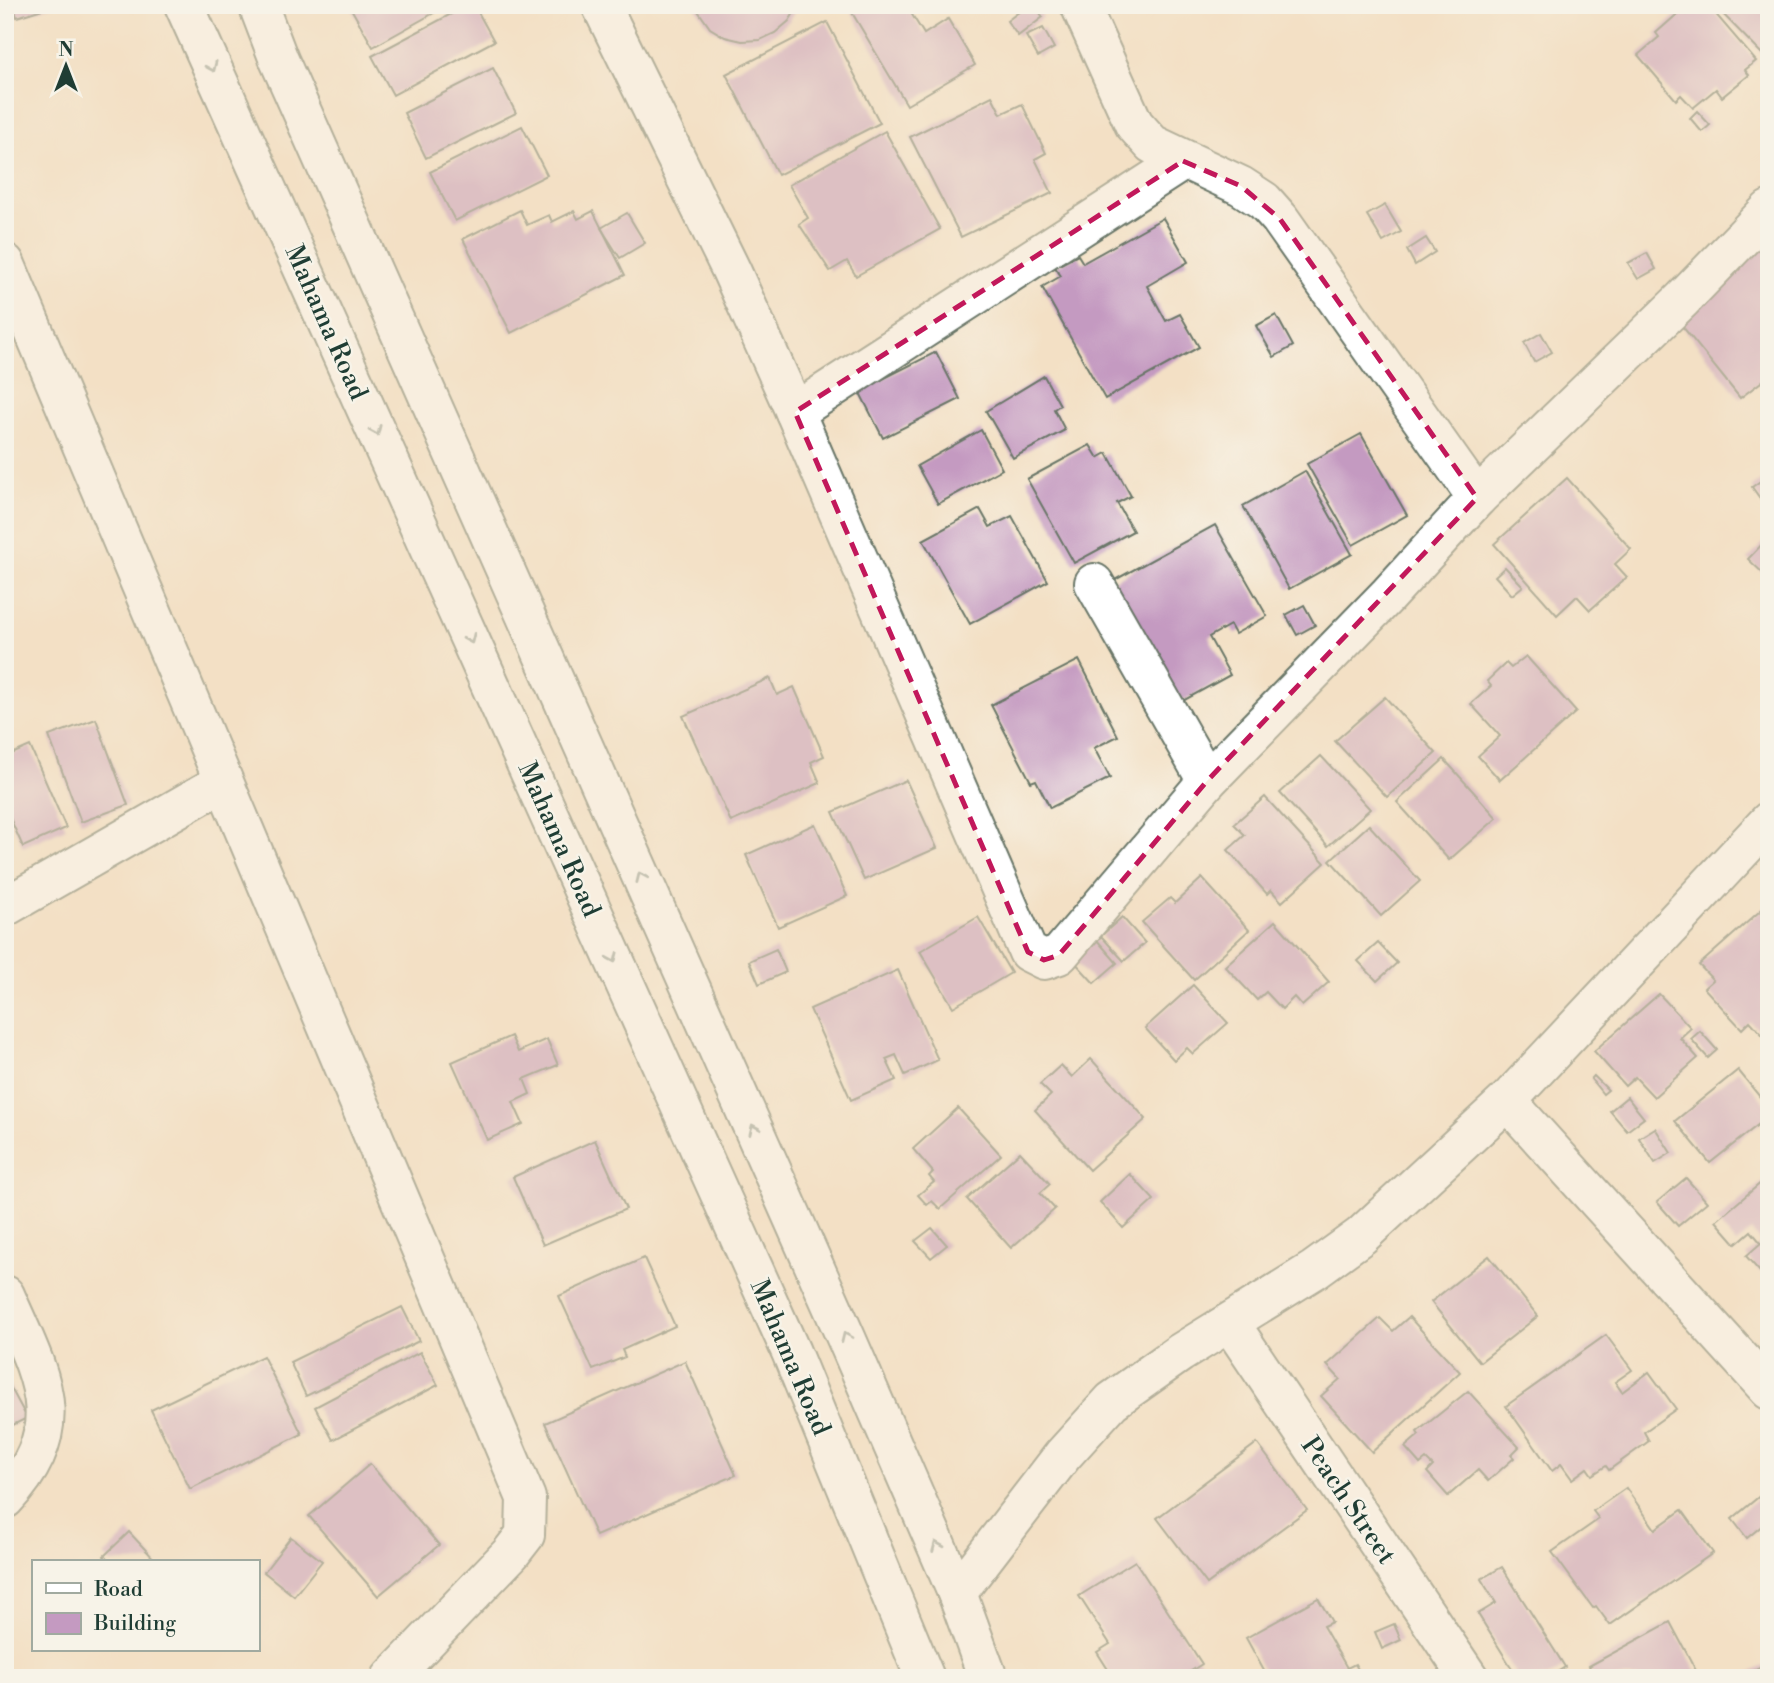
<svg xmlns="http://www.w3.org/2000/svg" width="1774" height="1683" font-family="'Libre Bodoni',serif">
  <rect width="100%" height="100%" fill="#f7f3e8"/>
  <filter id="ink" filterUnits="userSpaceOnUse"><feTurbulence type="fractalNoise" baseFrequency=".0143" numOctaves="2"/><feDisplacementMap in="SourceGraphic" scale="14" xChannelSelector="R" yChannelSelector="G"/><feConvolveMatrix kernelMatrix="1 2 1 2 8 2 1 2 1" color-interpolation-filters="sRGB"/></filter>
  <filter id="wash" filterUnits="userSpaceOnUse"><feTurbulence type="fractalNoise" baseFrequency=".00686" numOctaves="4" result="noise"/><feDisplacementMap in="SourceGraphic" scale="28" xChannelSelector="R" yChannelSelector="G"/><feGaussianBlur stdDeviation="1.57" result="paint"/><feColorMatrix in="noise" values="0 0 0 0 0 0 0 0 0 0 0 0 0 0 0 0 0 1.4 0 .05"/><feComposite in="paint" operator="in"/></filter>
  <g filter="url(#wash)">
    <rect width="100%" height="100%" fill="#f3e0c5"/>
    <g id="blocks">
      <g fill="#c49ac1">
        <polygon points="13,5 52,5 52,6 17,17"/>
        <polygon points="349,5 448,5 373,47"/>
        <polygon points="468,5 474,5 494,41 393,95 372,56"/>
        <polygon points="694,5 799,5 789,21 775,33 760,40 742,41 725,37 710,28"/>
        <polygon points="860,5 906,5 924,34 948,19 975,65 907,105 851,11"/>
        <polygon points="1028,5 1034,5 1043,17 1018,36 1007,21"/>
        <polygon points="1697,5 1708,5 1756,61 1745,70 1749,75 1722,97 1716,89 1693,108 1681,95 1676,100 1638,55 1659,37 1656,33 1683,9 1687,14"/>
        <polygon points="1714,5 1769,5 1769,61"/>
        <polygon points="827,22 880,123 778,175 726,74"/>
        <polygon points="1043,28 1054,48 1038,57 1026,36"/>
        <polygon points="493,68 516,113 426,158 404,113"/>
        <polygon points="992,96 1001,114 1022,104 1046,153 1035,159 1052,193 961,237 910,137"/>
        <polygon points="1697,111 1710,125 1702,132 1690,118"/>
        <polygon points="522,126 547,175 455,221 430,172"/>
        <polygon points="885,131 940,229 856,276 847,261 830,271 799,224 808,218 789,185"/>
        <polygon points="1385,205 1401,232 1383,242 1367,215"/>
        <polygon points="520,210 527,225 549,215 552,222 574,211 578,219 593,211 625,275 511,333 463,239"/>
        <polygon points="627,213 645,243 620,258 601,228"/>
        <polygon points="1163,218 1188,262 1147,286 1166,321 1180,314 1199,347 1105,399 1042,287 1061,276 1055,267 1078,255 1083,263"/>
        <polygon points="1426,238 1435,252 1415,265 1407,250"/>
        <polygon points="1765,244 1769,249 1769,376 1740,398 1674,316"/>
        <polygon points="1647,253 1656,269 1638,279 1628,263"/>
        <polygon points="1276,315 1293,346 1274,357 1256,326"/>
        <polygon points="1541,333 1552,352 1534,362 1524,343"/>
        <polygon points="936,352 960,399 883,438 859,391"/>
        <polygon points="1044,376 1060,405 1054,409 1065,430 1013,458 986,411"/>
        <polygon points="981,430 1002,469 938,504 917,466"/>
        <polygon points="1361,434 1407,515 1353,545 1307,464"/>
        <polygon points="1090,445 1098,458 1107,453 1131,496 1117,503 1133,531 1074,563 1027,479"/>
        <polygon points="1305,471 1352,554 1289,589 1243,506"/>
        <polygon points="1769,475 1769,511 1752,487"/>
        <polygon points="1567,478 1631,549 1615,564 1627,577 1590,610 1577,596 1557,615 1494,544"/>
        <polygon points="980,509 990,527 1012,516 1048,581 970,624 923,540"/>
        <polygon points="1215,525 1267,616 1235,634 1230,625 1209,637 1230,675 1181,702 1113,581"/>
        <polygon points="1769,537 1769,573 1766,576 1748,559"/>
        <polygon points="1505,567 1523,586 1512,595 1495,576"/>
        <polygon points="1304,605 1315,625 1297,635 1286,615"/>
        <polygon points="1526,656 1576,712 1500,780 1478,756 1500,736 1471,704 1491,686 1487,681 1506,663 1511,668"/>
        <polygon points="1079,660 1118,736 1094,748 1110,778 1050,808 1036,780 1031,782 991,705"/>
        <polygon points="770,678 777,695 794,687 824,756 811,762 820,783 731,822 683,716"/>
        <polygon points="1385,697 1436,753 1387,797 1335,741"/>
        <polygon points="96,719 128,805 81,822 49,736"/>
        <polygon points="30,746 66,828 23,847 5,807 5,757"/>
        <polygon points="1321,756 1370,809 1328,846 1280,793"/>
        <polygon points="1444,759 1497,818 1449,860 1397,802"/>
        <polygon points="906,780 937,848 864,880 833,812"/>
        <polygon points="1265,797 1325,863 1282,902 1271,890 1267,894 1228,850 1245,835 1234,824"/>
        <polygon points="815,824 847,896 778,927 746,855"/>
        <polygon points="1369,825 1420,881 1381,916 1330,860"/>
        <polygon points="1202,878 1249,930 1194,980 1142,922 1170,898 1175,903"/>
        <polygon points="1769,903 1769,1042 1750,1021 1742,1029 1704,988 1713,980 1699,965"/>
        <polygon points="978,917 1011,973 953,1007 920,951"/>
        <polygon points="1122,917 1145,943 1124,961 1101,936"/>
        <polygon points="1275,921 1329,982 1302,1006 1294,997 1282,1009 1266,992 1257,1000 1225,966"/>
        <polygon points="1096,939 1117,963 1094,983 1073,960"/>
        <polygon points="1378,943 1397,963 1377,981 1358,961"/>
        <polygon points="776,949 786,972 759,984 749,961"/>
        <polygon points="898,970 938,1060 905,1075 896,1055 886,1059 896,1080 851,1100 810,1009"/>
        <polygon points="1193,985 1228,1023 1193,1054 1187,1048 1174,1060 1145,1028"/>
        <polygon points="1659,994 1691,1028 1680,1038 1698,1058 1654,1097 1635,1077 1625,1086 1594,1051"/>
        <polygon points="1700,1031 1717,1050 1708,1058 1691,1039"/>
        <polygon points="511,1036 518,1052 547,1039 558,1065 524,1079 530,1094 513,1102 523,1124 487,1140 452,1062"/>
        <polygon points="1091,1059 1146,1119 1089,1170 1035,1110 1051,1095 1040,1084 1061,1065 1072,1077"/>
        <polygon points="1738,1070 1769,1108 1769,1116 1710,1163 1675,1121"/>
        <polygon points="1594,1076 1608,1090 1603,1094 1591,1079"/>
        <polygon points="1627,1097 1644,1118 1627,1131 1610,1111"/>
        <polygon points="958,1108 1001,1155 940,1209 932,1201 927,1205 918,1195 934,1182 929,1176 933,1172 913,1149"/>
        <polygon points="1655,1128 1671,1153 1655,1163 1639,1138"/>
        <polygon points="595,1140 626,1209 543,1245 513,1177"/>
        <polygon points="1020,1152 1050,1184 1040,1193 1055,1209 1011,1248 967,1199"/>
        <polygon points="1130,1174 1154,1200 1123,1228 1100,1202"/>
        <polygon points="1769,1176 1769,1265 1760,1272 1746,1256 1761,1243 1751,1231 1736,1244 1716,1221"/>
        <polygon points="1686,1178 1707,1202 1678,1226 1657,1202"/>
        <polygon points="932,1228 947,1245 931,1258 915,1241"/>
        <polygon points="1489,1256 1538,1316 1480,1362 1431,1302"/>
        <polygon points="644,1258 675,1326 622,1350 625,1357 593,1370 559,1296"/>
        <polygon points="402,1307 419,1341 306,1396 290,1362"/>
        <polygon points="1409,1317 1460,1372 1372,1452 1321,1396 1340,1379 1327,1365 1380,1318 1393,1331"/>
        <polygon points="1606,1335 1632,1370 1615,1382 1622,1392 1649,1372 1676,1409 1644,1432 1649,1441 1609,1470 1606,1466 1592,1475 1587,1468 1572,1479 1561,1464 1552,1471 1506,1406"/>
        <polygon points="420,1352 438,1385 333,1440 315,1407"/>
        <polygon points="263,1356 302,1434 190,1489 151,1410"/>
        <polygon points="685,1361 736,1475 596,1536 545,1423"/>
        <polygon points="5,1377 27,1418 5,1429"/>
        <polygon points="1468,1391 1519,1447 1511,1455 1514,1458 1488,1481 1478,1470 1448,1496 1427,1472 1433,1466 1426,1459 1420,1464 1405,1447 1419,1435 1417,1432"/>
        <polygon points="1257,1443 1307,1510 1207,1584 1157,1518"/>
        <polygon points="370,1464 439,1545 378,1596 309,1516"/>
        <polygon points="1626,1488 1655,1529 1682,1510 1713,1553 1610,1625 1596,1606 1593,1608 1552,1552 1599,1519 1593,1511"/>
        <polygon points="1761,1495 1769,1504 1769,1520 1747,1538 1732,1519"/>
        <polygon points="129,1532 157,1562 110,1562 104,1556"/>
        <polygon points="291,1537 322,1561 294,1596 264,1572"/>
        <polygon points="1135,1561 1202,1664 1180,1678 1099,1678 1109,1671 1097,1652 1110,1644 1079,1596"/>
        <polygon points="1502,1567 1565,1667 1548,1678 1518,1678 1478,1614 1496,1603 1481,1579"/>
        <polygon points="1318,1598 1332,1622 1323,1626 1347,1668 1355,1664 1363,1678 1268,1678 1246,1638"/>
        <polygon points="1670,1622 1700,1678 1595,1678 1589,1666"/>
        <polygon points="1394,1624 1401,1640 1382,1649 1375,1632"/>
        <polygon points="1769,1663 1769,1678 1741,1678"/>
      </g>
    </g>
  </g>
  <g filter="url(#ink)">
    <use href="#blocks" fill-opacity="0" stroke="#697667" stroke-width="2"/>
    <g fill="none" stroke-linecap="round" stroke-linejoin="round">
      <g stroke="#697667" stroke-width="42">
        <g id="minor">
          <polyline points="184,5 791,1352 925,1678"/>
          <polyline points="258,5 279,60 847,1340 957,1593 988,1678"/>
          <polyline points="601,5 731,270 795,412 1028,952 1044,960 1059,955 1207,781 1387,596 1477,498 1682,300 1769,210"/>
          <polyline points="1080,5 1134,124 1152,144 1241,186 1264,201 1280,219 1477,498"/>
          <polyline points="5,263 526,1498 525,1535 511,1553 391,1678"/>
          <polyline points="795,412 1183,161"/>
          <polyline points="1094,583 1207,781"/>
          <polyline points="5,907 223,782"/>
          <polyline points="1507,1101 1769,1390"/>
          <path d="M5 1295C39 1373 74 1426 5 1499"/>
          <polyline points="1230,1323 1469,1678"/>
          <polyline points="957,1593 1063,1455 1112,1401 1180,1353 1314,1270 1361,1236 1507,1101 1769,821"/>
        </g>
      </g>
      <use href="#minor" stroke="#fff" stroke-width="38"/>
    </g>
    <defs><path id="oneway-chevron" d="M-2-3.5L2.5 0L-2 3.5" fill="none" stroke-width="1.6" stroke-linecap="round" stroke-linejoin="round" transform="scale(1.75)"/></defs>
    <g stroke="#8f9e9a">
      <use href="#oneway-chevron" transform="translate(212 67) rotate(66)"/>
      <use href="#oneway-chevron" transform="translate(376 431) rotate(66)"/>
      <use href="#oneway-chevron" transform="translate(470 639) rotate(66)"/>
      <use href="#oneway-chevron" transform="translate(641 877) rotate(-114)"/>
      <use href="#oneway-chevron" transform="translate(613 958) rotate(66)"/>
      <use href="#oneway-chevron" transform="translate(754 1129) rotate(-114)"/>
      <use href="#oneway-chevron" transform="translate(846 1337) rotate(-114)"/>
      <use href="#oneway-chevron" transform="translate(937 1546) rotate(-113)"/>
    </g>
  </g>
  <path d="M0 0H1774V1683H0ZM1183 161 1241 186 1280 219 1477 498 1207 781 1059 955 1044 960 1028 952 795 412Z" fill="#f3e0c5" fill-opacity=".55" fill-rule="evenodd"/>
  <path fill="none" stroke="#c2185b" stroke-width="5" stroke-dasharray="14 9" stroke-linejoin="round" d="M1183 161 1241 186 1280 219 1477 498 1207 781 1059 955 1044 960 1028 952 795 412Z"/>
  <g text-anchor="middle" stroke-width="5" stroke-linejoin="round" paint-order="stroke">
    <g font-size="26" fill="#1f3d34" stroke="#f7f3e8">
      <text transform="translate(327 322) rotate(66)" y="9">Mahama Road</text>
      <text transform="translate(560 839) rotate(66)" y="9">Mahama Road</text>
      <text transform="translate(791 1357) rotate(67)" y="9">Mahama Road</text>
      <text transform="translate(1349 1500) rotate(56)" y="9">Peach Street</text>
    </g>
  </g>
  <rect width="1774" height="1683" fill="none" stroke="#f7f3e8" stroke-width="28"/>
  <rect x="32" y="1560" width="228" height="91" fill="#f7f3e8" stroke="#a1aaa0" stroke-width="2"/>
  <rect x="46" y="1583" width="35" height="10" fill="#ffffff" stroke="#a1aaa0" stroke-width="2"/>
  <text x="94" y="1596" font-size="21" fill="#1f3d34">Road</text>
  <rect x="46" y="1613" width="35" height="21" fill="#c49ac1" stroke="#a1aaa0" stroke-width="2"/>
  <text x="94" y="1630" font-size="21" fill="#1f3d34">Building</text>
  <g transform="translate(66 66)" stroke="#f7f3e8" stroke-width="5" paint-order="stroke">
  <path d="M0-5L12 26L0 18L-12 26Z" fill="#1f3d34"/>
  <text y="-10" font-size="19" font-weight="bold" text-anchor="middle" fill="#1f3d34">N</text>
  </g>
</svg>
